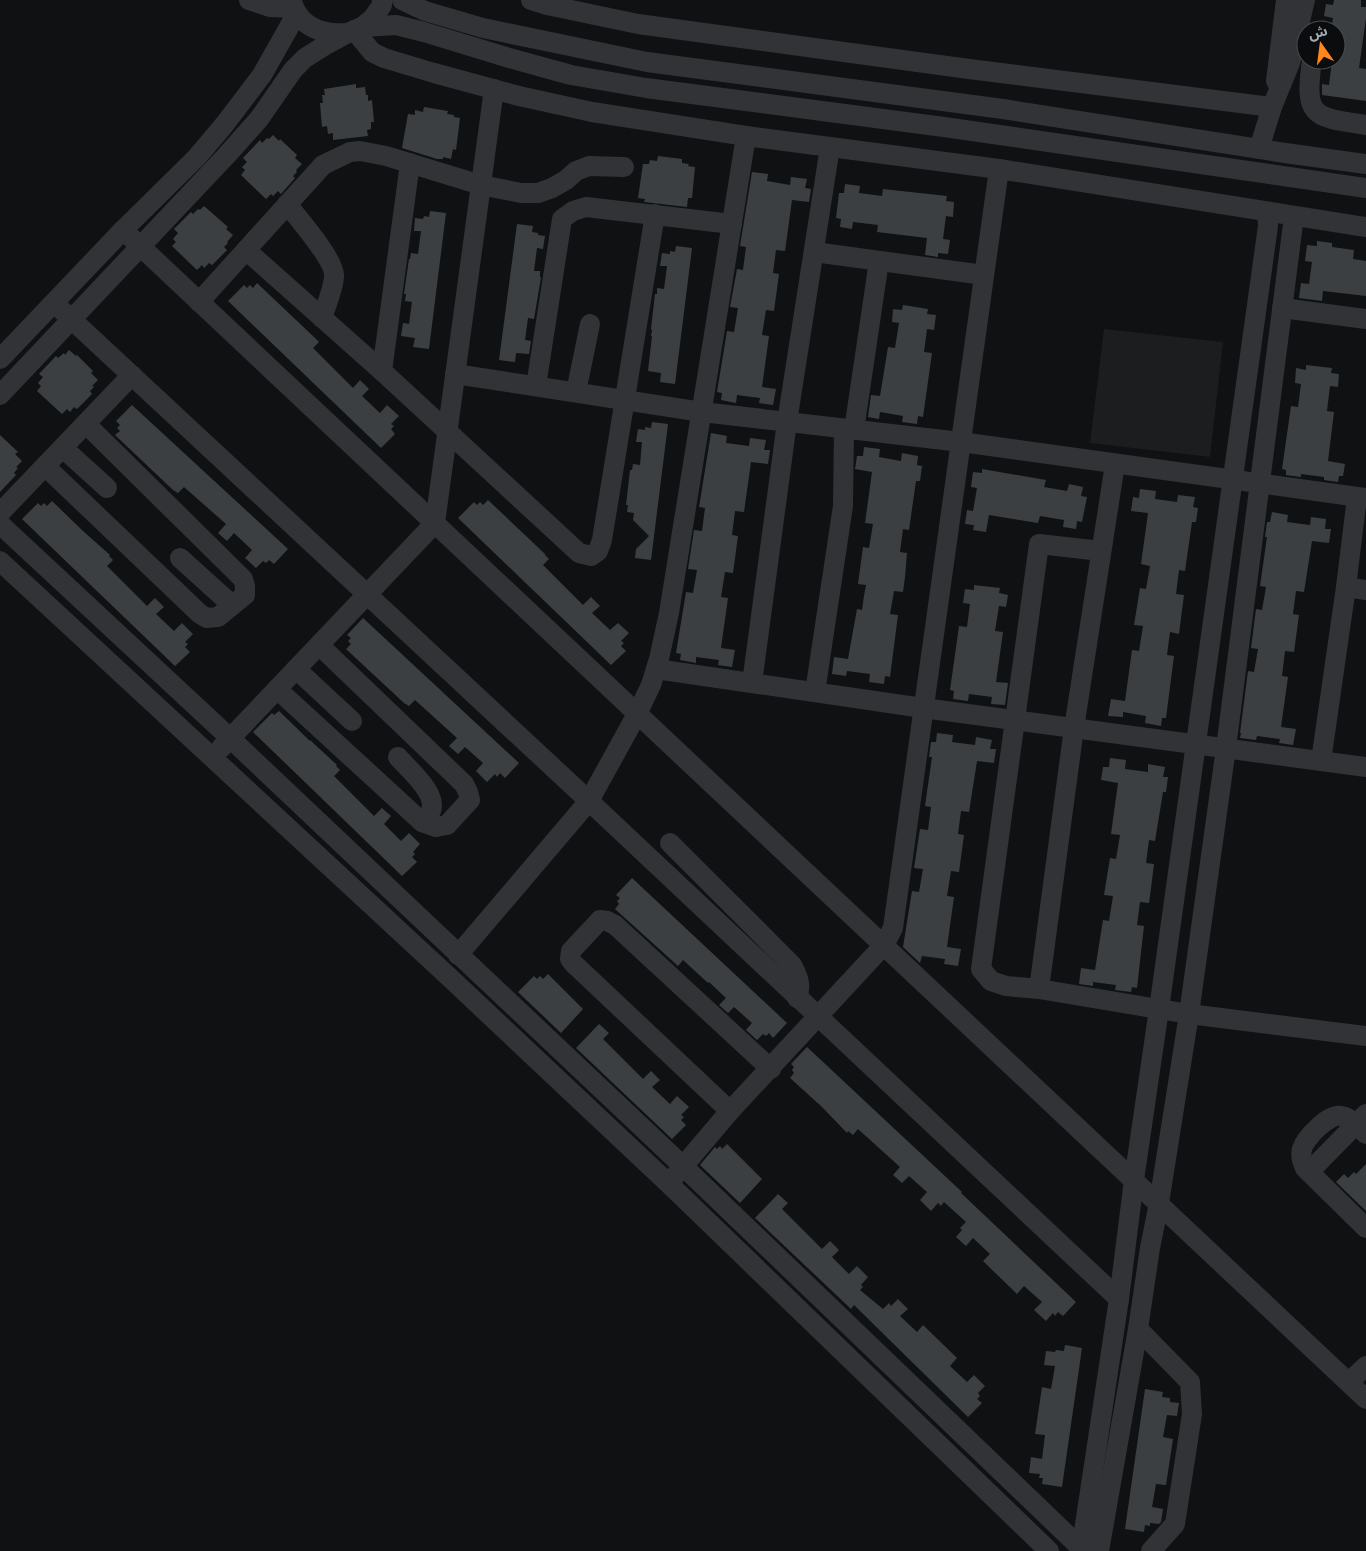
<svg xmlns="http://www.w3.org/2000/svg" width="1366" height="1551" font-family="Mulish,'Noto Sans Arabic',sans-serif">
  <rect width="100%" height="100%" fill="#101112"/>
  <polygon fill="#1c1d1f" points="1104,329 1223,342 1210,457 1090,443"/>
  <g fill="#3c3f42">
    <polygon points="1334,0 1361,0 1361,7 1366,7 1366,18 1359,68 1366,69 1366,101 1322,95 1322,84 1329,85 1332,61 1336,62 1336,30 1331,30 1333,18 1324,16 1326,4 1333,5"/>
    <polygon points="356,84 356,88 365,87 366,95 368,95 368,101 372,100 374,122 371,122 371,129 367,130 368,136 333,140 333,133 328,134 327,126 322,127 320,103 323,103 322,95 325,95 324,89"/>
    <polygon points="424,107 448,111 447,114 454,115 454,117 460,118 456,150 453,149 451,159 443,157 443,159 437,159 402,148 408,114 415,115 415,110 423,112"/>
    <polygon points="273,135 279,141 280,139 297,155 295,158 302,164 296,170 297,172 293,176 295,178 281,194 278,191 273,196 271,194 266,199 241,175 245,170 242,167 247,162 243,158 260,140 262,143 267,138 269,139"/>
    <polygon points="658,156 682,159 682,163 689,164 688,166 695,167 692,198 688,198 687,207 644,202 645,199 638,198 643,164 649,164 650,160 657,161"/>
    <polygon points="752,172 768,174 767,181 790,185 791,177 807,179 805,188 811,189 809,202 792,200 785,251 776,250 773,273 779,274 774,311 766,310 762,335 769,336 762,387 776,389 773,405 759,403 760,398 737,395 736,403 721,400 722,393 717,392 727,331 734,332 738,308 730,307 737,269 743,270 746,247 740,246"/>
    <polygon points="845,184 860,186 859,193 882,196 883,189 947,196 946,201 954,202 953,217 946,216 943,239 950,240 948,254 938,253 938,257 925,255 927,238 877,232 878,225 853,222 852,229 840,227 841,219 836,218 839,193 844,193"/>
    <polygon points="204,206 228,227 226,229 233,235 227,242 228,243 224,247 227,250 212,265 209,263 204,268 202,265 197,270 172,246 176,242 173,239 178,233 174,229 191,212 193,214 198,209 200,210"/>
    <polygon points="430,211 446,213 429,349 413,347 415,338 401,336 403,323 409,324 412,302 405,301 406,294 404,294 409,259 410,259 411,253 418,254 421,231 414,231 415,218 423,219 424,216 429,217"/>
    <polygon points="517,224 533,226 532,232 538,233 538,235 545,236 543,249 537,248 534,271 540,271 540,277 541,277 534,319 528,318 525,340 531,341 529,354 516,353 515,362 499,360"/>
    <polygon points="1317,241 1332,243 1332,247 1354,250 1353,259 1366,261 1366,296 1323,291 1322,301 1299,298 1301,283 1309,284 1312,262 1305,261 1307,245 1317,246"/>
    <polygon points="676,246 692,248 675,384 660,382 661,373 648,371 652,336 651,336 652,330 651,329 655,294 657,294 657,288 664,289 667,266 660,266 662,253 670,254 670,251 675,252"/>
    <polygon points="257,283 315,338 319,342 313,348 353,388 360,380 369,389 362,396 380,413 387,405 399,416 391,424 394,426 391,429 395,434 381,448 228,301 244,285 247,288 250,285 253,288"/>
    <polygon points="903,305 928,309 927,314 936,315 934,330 927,329 924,352 932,353 923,417 918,416 917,424 902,422 903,416 880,412 879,419 868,417 871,395 880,396 888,347 895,348 899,323 892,322 893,309 902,310"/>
    <polygon points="69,350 76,356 77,355 93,371 91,373 98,380 92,386 94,387 90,391 92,394 77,409 74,407 70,412 67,409 62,414 37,391 41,386 38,383 43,377 39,374 56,356 58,358 64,353 65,355"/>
    <polygon points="1306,365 1332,368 1331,373 1339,374 1338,387 1330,386 1327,411 1334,412 1328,461 1345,464 1343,476 1339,476 1338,482 1324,480 1324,477 1301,474 1301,477 1286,475 1286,470 1282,469 1291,406 1298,407 1301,384 1295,383 1296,368 1306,370"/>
    <polygon points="132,405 288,549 274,564 269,560 266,563 263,561 256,568 245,558 252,550 234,533 227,541 218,533 226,524 184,487 178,493 173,490 115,435 120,431 117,428 120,425 116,421"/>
    <polygon points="652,422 668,424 651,560 635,558 636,549 649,536 633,520 634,513 627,512 628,505 626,505 630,470 632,470 633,464 640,465 642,442 636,442 638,429 645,430 645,427 651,428"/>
    <polygon points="711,433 727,436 726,443 749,446 750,438 766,440 764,450 770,450 768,464 751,462 744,512 735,511 732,535 738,536 733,573 725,572 721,597 728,598 721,648 735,650 732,667 718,665 719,660 696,657 696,663 680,660 681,654 676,653 686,592 693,593 697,570 688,569 694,530 702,531 705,508 699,507"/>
    <polygon points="0,435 18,452 15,454 22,461 16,467 18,468 14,473 16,475 0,492"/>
    <polygon points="864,447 880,449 879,457 901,461 902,453 918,456 917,465 922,466 920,481 916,481 909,530 903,529 900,552 907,553 905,577 903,592 894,591 890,614 898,615 890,677 885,676 884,684 869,682 870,674 847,671 846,676 832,674 834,657 848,659 857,609 862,610 864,596 866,585 858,584 863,547 869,548 873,524 865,523 872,472 855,469 857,456 863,456"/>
    <polygon points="982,469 1046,480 1044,487 1067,491 1069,484 1083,487 1081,496 1087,497 1082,522 1077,521 1076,529 1063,527 1064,520 1040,516 1038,523 989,515 986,532 973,530 974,525 965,524 967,510 973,511 977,488 971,487 973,472 982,473"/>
    <polygon points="1140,489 1156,491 1155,499 1177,502 1178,495 1195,497 1193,507 1198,508 1196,522 1192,522 1185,571 1179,570 1176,594 1184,595 1181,618 1179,634 1170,632 1167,655 1174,656 1166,718 1162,718 1161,726 1145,723 1146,716 1123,712 1123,717 1108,716 1111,699 1125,701 1132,650 1139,651 1143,626 1134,625 1140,588 1146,589 1150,566 1141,564 1148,513 1131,511 1133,497 1139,498"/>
    <polygon points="488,500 545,554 545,555 549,559 543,565 583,605 591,597 600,606 592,613 610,630 618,623 629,633 621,641 624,643 621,646 626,651 611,665 458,518 474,502 477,505 480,502 483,505"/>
    <polygon points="52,501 83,531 110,555 109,556 113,560 107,566 147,606 155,598 164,607 156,614 174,631 182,623 193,634 185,642 188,644 185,647 190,652 175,666 22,519 38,503 41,506 44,503 47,506"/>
    <polygon points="1272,512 1288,515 1287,522 1310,525 1311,517 1326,519 1325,529 1331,529 1329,543 1312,541 1304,592 1296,591 1293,614 1299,615 1294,652 1285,651 1282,676 1288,677 1281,727 1296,729 1293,745 1279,743 1280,739 1257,736 1256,740 1240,738 1241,733 1240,733 1248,671 1254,672 1258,649 1251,648 1256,609 1262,610 1266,587 1260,586 1267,537 1265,537 1267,522 1270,522"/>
    <polygon points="974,585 1000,588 999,593 1008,595 1006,607 999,606 995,631 1003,632 996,682 1008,683 1005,705 991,704 992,697 969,694 968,701 953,699 954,691 950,690 959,626 967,627 970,604 963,603 965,589 974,590"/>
    <polygon points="363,618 519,763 505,778 500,773 497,777 495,774 487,782 476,771 483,763 465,747 458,754 449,746 457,738 415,700 409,706 404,703 346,649 351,644 348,641 351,638 347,635"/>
    <polygon points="279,711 310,741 310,740 337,765 336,766 340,770 334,776 374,816 382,808 391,816 384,824 401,841 409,833 420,844 413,852 415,854 412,857 417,862 402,876 253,732 272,713 274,715"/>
    <polygon points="937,733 953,735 952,742 975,745 976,737 992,740 990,749 996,749 994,763 977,761 969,812 961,811 958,834 964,835 959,872 951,871 947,896 954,897 947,947 961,949 958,966 944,964 945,959 922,956 920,963 903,947 912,891 919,892 923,869 914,868 920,829 928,830 931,807 925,806 932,757 929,757 931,742 936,742"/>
    <polygon points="1110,758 1126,760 1125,769 1148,772 1148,764 1165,767 1163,777 1168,777 1166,792 1163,792 1155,841 1149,840 1146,863 1154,864 1151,888 1149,903 1140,902 1137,925 1144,926 1137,988 1132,987 1131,992 1115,990 1116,985 1093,982 1093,986 1079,984 1081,968 1095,970 1103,920 1109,921 1113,896 1104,895 1110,858 1116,859 1120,835 1111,834 1118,783 1101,780 1103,767 1109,767"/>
    <polygon points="632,878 787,1023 773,1038 769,1033 766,1036 763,1034 757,1040 746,1030 752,1023 734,1007 728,1013 719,1005 726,998 709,982 708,983 683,960 678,966 615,909 619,904 617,901 620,898 616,895"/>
    <polygon points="548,974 583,1009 561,1033 518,992 534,976 537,979 540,976 543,979"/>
    <polygon points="599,1024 609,1033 603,1039 643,1079 651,1071 660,1080 652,1087 670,1104 677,1096 689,1107 681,1115 684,1117 681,1120 686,1125 672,1139 576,1048"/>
    <polygon points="807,1047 962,1192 961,1193 1076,1302 1063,1316 1058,1312 1055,1316 1053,1313 1046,1321 1034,1310 1042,1302 1024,1286 1017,1294 983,1261 990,1254 973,1238 966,1246 956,1237 962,1230 960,1228 966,1222 944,1202 941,1206 938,1203 931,1211 920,1200 927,1192 909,1176 902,1183 893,1175 900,1167 858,1129 853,1135 848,1131 847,1133 822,1107 790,1078 794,1073 792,1070 794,1067 791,1064"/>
    <polygon points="727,1144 762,1179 740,1203 700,1165 715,1147 717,1149 720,1146 722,1149"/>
    <polygon points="1366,1164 1366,1211 1336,1182 1344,1174 1348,1178 1354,1172 1356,1174"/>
    <polygon points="778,1194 788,1203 782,1209 822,1249 830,1241 839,1250 832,1257 849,1274 857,1266 868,1277 861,1285 863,1287 860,1290 883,1309 889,1303 891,1306 898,1299 908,1309 900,1316 917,1332 923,1325 957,1358 950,1366 967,1382 974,1375 985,1386 978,1393 980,1396 977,1399 982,1403 968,1417 854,1305 851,1309 755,1218"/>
    <polygon points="1065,1345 1082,1348 1062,1487 1042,1484 1043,1478 1039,1478 1040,1474 1029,1473 1031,1457 1042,1459 1045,1435 1035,1434 1042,1387 1051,1389 1055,1366 1044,1365 1046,1351 1055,1352 1056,1350 1064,1351"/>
    <polygon points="1145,1389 1163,1392 1162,1397 1170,1398 1170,1402 1179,1403 1177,1416 1167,1415 1163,1437 1173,1439 1166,1485 1156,1484 1152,1507 1163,1509 1161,1522 1159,1524 1150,1523 1150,1526 1145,1525 1144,1532 1125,1529"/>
  </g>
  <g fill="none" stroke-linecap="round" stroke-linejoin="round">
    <g stroke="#313337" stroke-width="20">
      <polyline points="249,0 270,7 294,8"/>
      <polyline points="402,0 425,11 483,28 647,62 1003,109 1285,153 1366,164"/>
      <polyline points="531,0 547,5 638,24 969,69 1272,107"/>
      <path d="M292 2C300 28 323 35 348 33"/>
      <polyline points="362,27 396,25 424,32 509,58 571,75 646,88 944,127 1366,188"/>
      <polyline points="354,30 372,52 384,58 434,73 519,96 592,112 746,136 999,169 1366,227"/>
      <path d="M1312 60C1304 118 1313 117 1366 125"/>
      <polyline points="1276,81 1286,0"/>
      <polyline points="1259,149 1272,107 1290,63 1305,0"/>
      <path d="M287 204C298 218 335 260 334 276 334 287 326 306 322 318"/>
      <polyline points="123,230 1366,1399"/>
      <polyline points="246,250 382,371 579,553 591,556 598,551 602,540 655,214"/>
      <polyline points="814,252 984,275"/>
      <polyline points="199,302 323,165 350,152 360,151 386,156 481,185 521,193 538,193 552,188 566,180 576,171 589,166 624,167"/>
      <polyline points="54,303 589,801 1119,1299"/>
      <polyline points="1282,308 1366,319"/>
      <polyline points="0,359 123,230 197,157 224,125 262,75 297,13"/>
      <polyline points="382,371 410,163"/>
      <polyline points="455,374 702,412 961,442 1366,498"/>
      <polyline points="536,386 562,219 573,211 586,207 732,224"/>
      <polyline points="576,392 590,324"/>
      <polyline points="0,395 226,156 259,119 293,70 305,58 324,46 348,33 362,27 373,18 382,5 382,0"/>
      <polyline points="854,430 879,261"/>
      <polyline points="63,448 107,488"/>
      <polyline points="45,466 200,614 207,618 218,617 245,595 245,586 243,579 86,424"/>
      <polyline points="0,513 132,375"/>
      <polyline points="0,524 230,738 686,1169 1084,1551"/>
      <polyline points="1101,551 1039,544 981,969 991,981 1006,986 1039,989 1189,1014 1366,1036"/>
      <polyline points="180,558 232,605"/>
      <polyline points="0,561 448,976 669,1184 1049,1551"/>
      <polyline points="1346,587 1366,590"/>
      <polyline points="296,669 352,721"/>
      <polyline points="656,669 923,708 1366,767"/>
      <polyline points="752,683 787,422 830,147"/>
      <polyline points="277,689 422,822 436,827 447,825 470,800 468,792 464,784 319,645"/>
      <polyline points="815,692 843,506 844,429"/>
      <polyline points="221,748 435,523 494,89"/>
      <path d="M398 757C409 770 440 795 430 813 428 816 424 820 422 822"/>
      <polyline points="1321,761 1346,587 1357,497"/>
      <path d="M670 843 792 965C798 976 802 986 797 998"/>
      <polyline points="458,955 589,801 637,714 651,685 659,659 669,613 746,136"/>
      <polyline points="1039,989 1074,728 1115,464"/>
      <polyline points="730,1111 574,964 570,959 571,951 600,920 607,921 615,925 771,1069"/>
      <path d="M1366 1134C1359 1128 1351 1117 1341 1116 1329 1113 1305 1138 1302 1149 1300 1156 1302 1162 1305 1168L1366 1228"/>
      <polyline points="1309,1172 1366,1114"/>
      <polyline points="674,1177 730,1111 884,945 893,928 999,169"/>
      <polyline points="1138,1329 1190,1382 1192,1414 1175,1524 1151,1551"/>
      <polyline points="1349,1382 1366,1366"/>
      <polyline points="1081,1551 1119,1299 1134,1180 1159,1009 1268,226 1267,212"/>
      <polyline points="1099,1551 1138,1329 1150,1248 1159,1203 1189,1014 1226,748 1294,216"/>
    </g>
  </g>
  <g transform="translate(1321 45) rotate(346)"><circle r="24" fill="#0b0c0d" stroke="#474b50"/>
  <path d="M0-4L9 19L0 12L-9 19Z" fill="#ff871c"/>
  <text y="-8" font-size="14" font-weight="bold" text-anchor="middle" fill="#a0aab4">ش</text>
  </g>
</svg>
